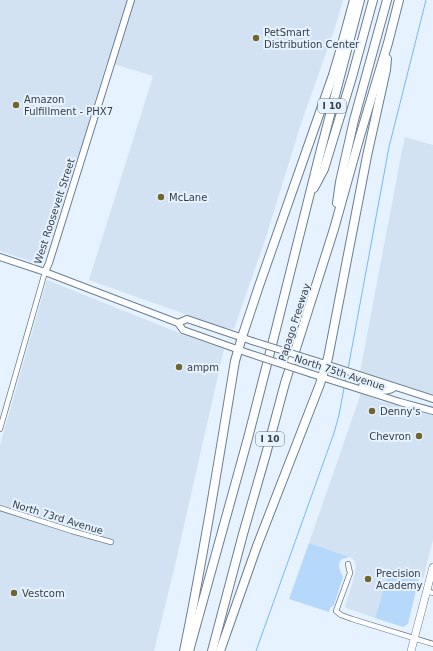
<svg xmlns="http://www.w3.org/2000/svg" width="433" height="651" font-family="'DejaVu Sans',sans-serif">
  <rect width="100%" height="100%" fill="#e6f2ff"/>
  <g fill="#d2e2f2">
    <polygon points="0,0 343,0 336,25 301,124 265,240 234,329 224,328 89,280 153,76 107,62 75,167 44,259 39,264 0,251"/>
    <polygon points="405,137 433,145 433,395 402,386 360,372 403,145"/>
    <polygon points="47,280 189,337 224,349 176,561 154,651 0,651 0,445"/>
    <polygon points="361,393 379,401 433,414 433,540 423,579 390,568 375,618 346,608 345,606 353,581 356,568 355,561 350,557 309,543"/>
  </g>
  <g fill="#b6d9fb">
    <path d="M309 543 350 557 342 559C336 565 340 570 343 577L334 605 330 608 329 612 289 599Z"/>
    <polygon points="390,568 419,578 408,624 403,627 375,618"/>
  </g>
  <g fill="none" stroke-linecap="round" stroke-linejoin="round">
    <g stroke="#75b9f7" stroke-width="1">
      <polyline points="348,369 389,147 426,0"/>
      <polyline points="345,383 347,374"/>
      <polyline points="256,651 334,433 339,415 344,388"/>
    </g>
    <g stroke="#6b7e90" stroke-width="6">
      <g id="street">
        <polyline points="0,429 45,272"/>
        <polyline points="0,508 72,531 111,542"/>
        <polyline points="348,564 350,573 336,611 341,615 352,619 433,644"/>
        <polyline points="427,591 433,593"/>
      </g>
    </g>
    <g stroke="#6b7e90" stroke-width="8">
      <g id="secondary">
        <polyline points="0,257 45,272 178,323 183,330 248,353"/>
        <polyline points="45,272 49,263 131,0"/>
        <polyline points="178,323 187,319 252,341"/>
        <polyline points="316,361 433,399"/>
        <polyline points="312,374 400,402 433,411"/>
        <path d="M362 386C373 388 384 395 395 387"/>
      </g>
    </g>
    <g stroke="#6b7e90" stroke-width="8">
      <polyline id="primary" points="411,651 433,567"/>
    </g>
    <g stroke="#6b7e90" stroke-width="10">
      <g id="highway">
        <polyline points="314,188 324,169 352,77 373,0"/>
        <polyline points="337,203 340,182 354,120 387,0"/>
        <path d="M184 651C204 555 219 458 235 361L242 337 259 286 333 75 339 55 354 0"/>
        <polyline points="189,651 248,438 275,333 319,157 360,0"/>
        <polyline points="212,651 243,534 266,454 285,383 334,229 360,136 388,43 399,0"/>
        <polyline points="220,651 257,546 320,384 328,358 367,156 386,70 387,59"/>
      </g>
    </g>
    <use href="#street" stroke="#fff" stroke-width="4.5"/>
    <use href="#secondary" stroke="#fff" stroke-width="6"/>
    <use href="#primary" stroke="#fff" stroke-width="7"/>
    <use href="#highway" stroke="#fff" stroke-width="8"/>
    <g stroke="#6b7e90" stroke-width="8" stroke-linecap="butt">
      <g id="secondary-bridge">
        <polyline points="252,341 316,361"/>
        <polyline points="248,353 312,374"/>
      </g>
    </g>
    <use href="#secondary-bridge" stroke="#fff" stroke-width="6"/>
  </g>
  <g fill="#706532" stroke="#e6f2ff" stroke-width="1.5">
    <circle cx="256" cy="38" r="4"/>
    <circle cx="16" cy="105" r="4"/>
    <circle cx="161" cy="197" r="4"/>
    <circle cx="179" cy="367" r="4"/>
    <circle cx="372" cy="411" r="4"/>
    <circle cx="419" cy="436" r="4"/>
    <circle cx="368" cy="579" r="4"/>
    <circle cx="14" cy="593" r="4"/>
  </g>
  <g text-anchor="middle" stroke-width="4" stroke-linejoin="round" paint-order="stroke">
    <g fill="#e6f2ff" stroke="#6a737d" stroke-width="1">
      <rect x="318" y="99" width="28" height="14" rx="3"/>
      <rect x="256" y="432" width="28" height="14" rx="3"/>
    </g>
    <g font-size="9" font-weight="bold" fill="#353d45">
      <text x="332" y="109">I 10</text>
      <text x="270" y="442">I 10</text>
    </g>
    <g font-size="10" fill="#353d45" stroke="#e6f2ff" text-anchor="start">
      <text x="264" y="36">PetSmart<tspan x="264" dy="12">Distribution Center</tspan></text>
      <text x="24" y="103">Amazon<tspan x="24" dy="12">Fulfillment - PHX7</tspan></text>
      <text x="169" y="201">McLane</text>
      <text x="187" y="371">ampm</text>
      <text x="380" y="415">Denny's</text>
      <text x="411" y="440" text-anchor="end">Chevron</text>
      <text x="376" y="577">Precision<tspan x="376" dy="12">Academy</tspan></text>
      <text x="22" y="597">Vestcom</text>
    </g>
    <g font-size="10" fill="#353d45" stroke="#e6f2ff">
      <text transform="translate(54 211) rotate(-72)" y="4">West Roosevelt Street</text>
      <text transform="translate(294 322) rotate(-72)" y="4">Papago Freeway</text>
      <text transform="translate(340 372) rotate(18)" y="4">North 75th Avenue</text>
      <text transform="translate(58 517) rotate(17)" y="4">North 73rd Avenue</text>
    </g>
  </g>
</svg>
